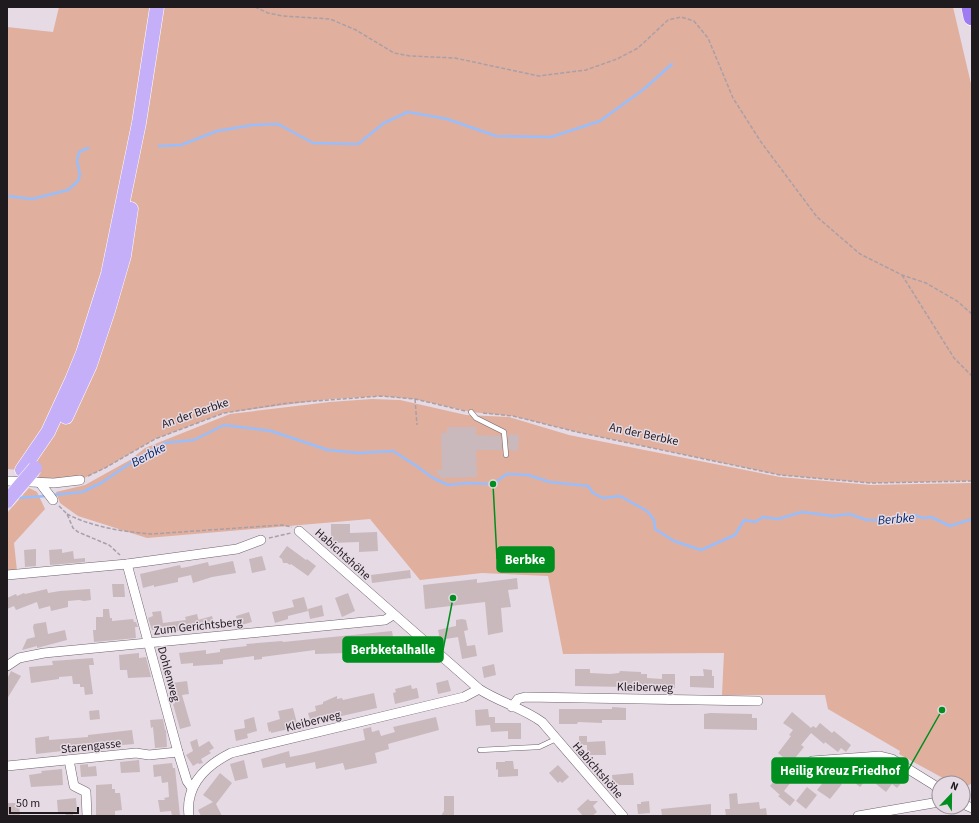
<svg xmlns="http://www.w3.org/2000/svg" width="979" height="823" font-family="'Source Sans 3',sans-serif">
  <rect width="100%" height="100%" fill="#e6dae4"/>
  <g fill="#e0af9e">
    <polygon points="59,7 953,7 972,88 972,481 871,483 780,475 577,432 513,416 471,412 415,399 381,396 330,399 224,413 155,439 105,468 80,480 38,478 40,472 7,469 7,27 53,32"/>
    <polygon points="372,399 400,400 466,415 509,417 569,435 780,477 871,485 972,483 972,783 963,789 963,783 952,783 899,754 900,751 828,709 825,695 722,695 724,653 563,654 548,576 482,573 420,580 370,519 147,538 78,516 60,503 56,492 85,485 130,460 145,448 230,414 330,402"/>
    <polygon points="29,488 37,492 45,509 14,543 17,571 7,572 7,513"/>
  </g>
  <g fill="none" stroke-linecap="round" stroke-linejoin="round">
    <g stroke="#98befc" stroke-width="2.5">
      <polyline points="159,146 181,145 217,131 253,125 278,124 313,143 358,144 384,123 408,112 447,119 496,136 551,137 600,121 644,89 672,64"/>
      <polyline points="7,196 32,199 68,190 78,181 80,175 77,161 79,152 88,148"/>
      <polyline points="52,495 82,492 101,483 144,454 165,443 194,440 224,425 271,431 328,450 359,453 393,451 415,465 433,478 448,485 467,483 493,484 507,474 528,475 550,482 588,486 593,493 603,498 620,496 647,511 654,520 655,529 674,541 701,550 735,535 744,520 755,522 763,517 778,519 802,512 833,516 849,514 867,520 890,520 914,515 923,518 931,517 950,526 972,519"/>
      <polyline points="16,498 47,496"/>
    </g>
  </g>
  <g fill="#c9b9bc">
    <polygon points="447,427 476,427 476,435 501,436 502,450 476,450 477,477 441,478 435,470 442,470 441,433 447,433"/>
    <polygon points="510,434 519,435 518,451 509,450 508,436 510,436"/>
    <polygon points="331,524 350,524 350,533 377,532 378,551 359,552 359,542 331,543"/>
    <polygon points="287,546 306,560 307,559 316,566 308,576 291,564 290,565 287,563 283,563 282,559 279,557"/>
    <polygon points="36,549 36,566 25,567 24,550"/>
    <polygon points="62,549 62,553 73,551 74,559 85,558 85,562 50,565 49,550"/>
    <polygon points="262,556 266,570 252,573 249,559"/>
    <polygon points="233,561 236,573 212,577 193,583 191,575 178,578 178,582 154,587 154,585 143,588 140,574 180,565 181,568 187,567 208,562 209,566"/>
    <polygon points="410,570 411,578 372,583 371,575"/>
    <polygon points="517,578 518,589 508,590 511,607 501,608 503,632 488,635 485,602 425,609 423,585 477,579 477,583"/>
    <polygon points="112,584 124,584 125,597 113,597"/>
    <polygon points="47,589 48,593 60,591 90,589 91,600 84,601 79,600 68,601 68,607 51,611 50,606 39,609 37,602 16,610 14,606 7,609 7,598 16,594 17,596 24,593 25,594"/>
    <polygon points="348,593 355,611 342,617 335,598"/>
    <polygon points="304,597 308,611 288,616 288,619 275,623 272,612 294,607 292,600"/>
    <polygon points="322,605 324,616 310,619 308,609"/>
    <polygon points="103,609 109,609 110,618 112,618 112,621 133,619 134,622 136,622 138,627 135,627 136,638 94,642 93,630 96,630 96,617 103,617"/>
    <polygon points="161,611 163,623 186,620 185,617 197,614 199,622 198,620 212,616 215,626 201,630 200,626 184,630 165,633 164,628 152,630 148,618 153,616 152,612"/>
    <polygon points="249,612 252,622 238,626 236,616"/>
    <polygon points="462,619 466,620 468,630 464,631 467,646 475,645 477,656 462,659 458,637 440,640 438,630 456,626 456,620"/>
    <polygon points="46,622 48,634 65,630 67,640 37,648 37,646 22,650 27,639 35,637 33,627 34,624"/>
    <polygon points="392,631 393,637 396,637 397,643 406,642 407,649 410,648 411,657 399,659 397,648 375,651 375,647 363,648 362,646 344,647 344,653 315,654 315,650 262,657 262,659 254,660 254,656 223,660 223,664 193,666 193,663 181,664 179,653 206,650 206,654 220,652 220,649 247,646 246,644 282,641 283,642"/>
    <polygon points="139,653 139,658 146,657 151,677 128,678 127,670 120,670 119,655"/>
    <polygon points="93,658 94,665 89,665 93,694 85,695 84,687 80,687 80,684 73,684 72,676 59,677 59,679 31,683 29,667 53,665 52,661"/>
    <polygon points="494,664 496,675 484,678 482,667"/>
    <polygon points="575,669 590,669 590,673 610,674 619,673 620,671 641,672 641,674 647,674 647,678 662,679 662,674 675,674 675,688 575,686"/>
    <polygon points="703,669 712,670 712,676 714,676 714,688 690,687 690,676 704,676"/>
    <polygon points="11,671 21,676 7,699 7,679"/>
    <polygon points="448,680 451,691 438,694 436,683"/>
    <polygon points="187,681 189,694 182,695 191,726 180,729 173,704 175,703 172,683"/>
    <polygon points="411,685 412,689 417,688 419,698 395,704 393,693 396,692 395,689"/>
    <polygon points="374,693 377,708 311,723 308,713 316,711 315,706 323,704 323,702 337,696 337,699 342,698 343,700"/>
    <polygon points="612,707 626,708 626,720 602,720 602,723 578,722 577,724 559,724 559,709 612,709"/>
    <polygon points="293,708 298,727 271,733 271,731 269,732 267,723 280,719 278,711"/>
    <polygon points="488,709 489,717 495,717 495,723 521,723 521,739 508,739 508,731 491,732 490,725 476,726 475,710"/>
    <polygon points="99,710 100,719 90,720 89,711"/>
    <polygon points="792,712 811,728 813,726 816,728 820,723 832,733 834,731 851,745 846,752 841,748 838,752 825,742 824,744 811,733 801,745 804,747 786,769 795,777 784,791 795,800 790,806 778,796 780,795 770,786 778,776 772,771 784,758 778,753 791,736 789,735 793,730 783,723"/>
    <polygon points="710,713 752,714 752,718 757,718 757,730 704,729 704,714"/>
    <polygon points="254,717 257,731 247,734 248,738 236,741 234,730 245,728 244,720"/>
    <polygon points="436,717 439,730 388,744 389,749 375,753 377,763 345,770 343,763 316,769 315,762 286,768 285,763 263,768 261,759 289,751 290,757 305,754 365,740 363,729 371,727 372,732 379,730 381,736 395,732 393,727"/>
    <polygon points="163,719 165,730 166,730 167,747 155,748 153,727 151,728 150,720"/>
    <polygon points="132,730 134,744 89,748 36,754 35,738 49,736 49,740 88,737 88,735"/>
    <polygon points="579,736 587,736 587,742 605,741 606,755 587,755 587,745 579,745"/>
    <polygon points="197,739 199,747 209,741 214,748 209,751 211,753 201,759 203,763 199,764 198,763 193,766 186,755 193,751 190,742"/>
    <polygon points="139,760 140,772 121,773 120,762"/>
    <polygon points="244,760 248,778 235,781 230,764"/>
    <polygon points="505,761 513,761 514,769 518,769 518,776 498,777 498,769 496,770 496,762 505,762"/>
    <polygon points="172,763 173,768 175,768 180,816 172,816 171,811 160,812 158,800 165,800 164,798 169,797 168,782 162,783 161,776 154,777 153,765"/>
    <polygon points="88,764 88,767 96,766 97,776 81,777 80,765"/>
    <polygon points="558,765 569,777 562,783 560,781 558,783 549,773"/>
    <polygon points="863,767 871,774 860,787 850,779 857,771 858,772"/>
    <polygon points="62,769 63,785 31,787 29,775 42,773 41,771"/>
    <polygon points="887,770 902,782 897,788 892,784 886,792 876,784"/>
    <polygon points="220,773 232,783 216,804 222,816 201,816 198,810 213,802 203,795"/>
    <polygon points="633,773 634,785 613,785 612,775"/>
    <polygon points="830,774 842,784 830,799 817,790"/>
    <polygon points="112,784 112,789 115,789 115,793 120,793 122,810 115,811 115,816 96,816 96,785"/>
    <polygon points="807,787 817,795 806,809 796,801"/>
    <polygon points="737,793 738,804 759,802 760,809 766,808 767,816 726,816 725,809 730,809 729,794"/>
    <polygon points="444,796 454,796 454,816 441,816 444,811"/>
    <polygon points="76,798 77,811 73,812 73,816 66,816 65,812 58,813 57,800"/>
    <polygon points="588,799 590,801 598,801 593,806 597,812 592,816 583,816 577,809"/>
    <polygon points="649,801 650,813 638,814 637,804 641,804 641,802"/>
    <polygon points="7,803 19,803 20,816 7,816"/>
    <polygon points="711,804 711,815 662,816 661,809"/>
  </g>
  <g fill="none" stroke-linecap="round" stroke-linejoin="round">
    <g stroke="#6e646d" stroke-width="5.5">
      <g id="lane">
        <polyline points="471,412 476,418 504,432 506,455"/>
        <polyline points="480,750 539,747 556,739"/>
      </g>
    </g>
    <g stroke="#6e646d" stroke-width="10">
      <g id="street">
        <polyline points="7,481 54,483 80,480"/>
        <polyline points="40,483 53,500"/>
        <path d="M299 531 479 689C499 702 523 708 542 722L623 816"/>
        <polyline points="127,564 178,752 187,781 192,788"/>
        <polyline points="7,575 127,564 237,549 261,540"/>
        <polyline points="7,666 19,658 44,653 385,620 393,615"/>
        <polyline points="512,707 518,699 525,697 758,701"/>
        <polyline points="69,760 74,786 86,792 87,816"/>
        <polyline points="812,761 880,756 892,759 934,785 939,790"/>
        <polyline points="7,766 136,753 149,755 178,752"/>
        <polyline points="963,804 972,808"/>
        <path d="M189 816C185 785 205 766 231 753L464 697 479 689"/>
        <polyline points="858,816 939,802"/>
      </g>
    </g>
    <g stroke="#fff" stroke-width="15">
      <g id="primary">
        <polyline points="66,417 90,365 108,311 124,256 131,209"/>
        <polyline points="22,470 48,432 72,380 83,353 108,274 139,123 157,7"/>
      </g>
    </g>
    <g stroke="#fff" stroke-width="18">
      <polyline id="highway" points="970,7 972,17"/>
    </g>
    <g stroke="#a99fa7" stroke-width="1.5" stroke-dasharray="4 2" stroke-linecap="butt">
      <polyline points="255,7 268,13 283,16 330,19 356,30 394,53 410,56 455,58 539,76 586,70 617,59 638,48 668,20 681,17 694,21 708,38 733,98 761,142 817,217 860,254 902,275 926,283 957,301 972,314"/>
      <polyline points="902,275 954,358 972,376"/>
      <polyline points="415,399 417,425"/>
      <polyline points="483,413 513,416 577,432 780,475 871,483 972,481"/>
      <polyline points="88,476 105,468 155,439 224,413 288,403 381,396 415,399 465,411"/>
      <polyline points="59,506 67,514 73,528 78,532 109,545 120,555"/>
      <path d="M67 514C92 527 124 532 152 534L282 525 292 527"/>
      <polyline points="269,538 291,533"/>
    </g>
    <use href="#lane" stroke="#fff" stroke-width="4.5"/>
    <use href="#street" stroke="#fff" stroke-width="9"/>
    <use href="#primary" stroke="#c5aff8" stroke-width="14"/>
    <use href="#highway" stroke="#9e7af3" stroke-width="17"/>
    <g stroke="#fff" stroke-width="15" stroke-linecap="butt">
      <polyline id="primary-bridge" points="7,501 35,468"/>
    </g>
    <use href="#primary-bridge" stroke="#c5aff8" stroke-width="14"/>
  </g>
  <g text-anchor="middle" stroke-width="3" stroke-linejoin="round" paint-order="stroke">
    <g font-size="12" fill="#1f1a1e" stroke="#e6dae4">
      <text transform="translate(195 413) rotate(-19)" y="4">An der Berbke</text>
      <text transform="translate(644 434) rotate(12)" y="4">An der Berbke</text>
      <text transform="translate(343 554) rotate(42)" y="4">Habichtshöhe</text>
      <text transform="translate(198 626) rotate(-6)" y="4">Zum Gerichtsberg</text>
      <text transform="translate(169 674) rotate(75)" y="4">Dohlenweg</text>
      <text transform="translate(645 687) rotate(1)" y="4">Kleiberweg</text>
      <text transform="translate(313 721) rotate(-14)" y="4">Kleiberweg</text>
      <text transform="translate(91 746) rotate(-6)" y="4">Starengasse</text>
      <text transform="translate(598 770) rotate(49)" y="4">Habichtshöhe</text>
    </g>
    <g font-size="13" font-style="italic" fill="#00276b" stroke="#e6dae4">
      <text transform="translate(148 454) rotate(-28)" y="5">Berbke</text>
      <text transform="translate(896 518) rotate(-5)" y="5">Berbke</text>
    </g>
  </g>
  <path fill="none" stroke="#008e1f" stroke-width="1.5" d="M493 484L497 559M453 598L443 650M942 710L908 770"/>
  <g fill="#008e1f" stroke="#e6dae4" stroke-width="1.5">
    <circle cx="493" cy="484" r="4"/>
    <circle cx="453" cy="598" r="4"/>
    <circle cx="942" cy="710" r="4"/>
  </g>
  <g fill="#008e1f" stroke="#008e1f" stroke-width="1.5">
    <rect x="497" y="547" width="57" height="25" rx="4"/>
    <rect x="343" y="637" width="100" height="25" rx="4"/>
    <rect x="772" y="758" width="136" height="25" rx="4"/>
  </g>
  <g font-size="13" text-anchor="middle" font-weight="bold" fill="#fff">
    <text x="525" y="564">Berbke</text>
    <text x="393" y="654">Berbketalhalle</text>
    <text x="840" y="775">Heilig Kreuz Friedhof</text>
  </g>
  <rect width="979" height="823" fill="none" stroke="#1f1a1e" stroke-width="16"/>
  <g transform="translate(951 795) rotate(22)"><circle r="19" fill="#e6dae4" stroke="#968d95"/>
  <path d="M0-3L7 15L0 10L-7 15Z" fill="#008e1f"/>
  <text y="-6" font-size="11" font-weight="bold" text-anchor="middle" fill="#1f1a1e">N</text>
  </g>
  <path d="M10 807v6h68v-6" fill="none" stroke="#1f1a1e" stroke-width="2"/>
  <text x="16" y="807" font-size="12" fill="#1f1a1e" stroke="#e6dae4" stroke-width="3" paint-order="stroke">50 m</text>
</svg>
